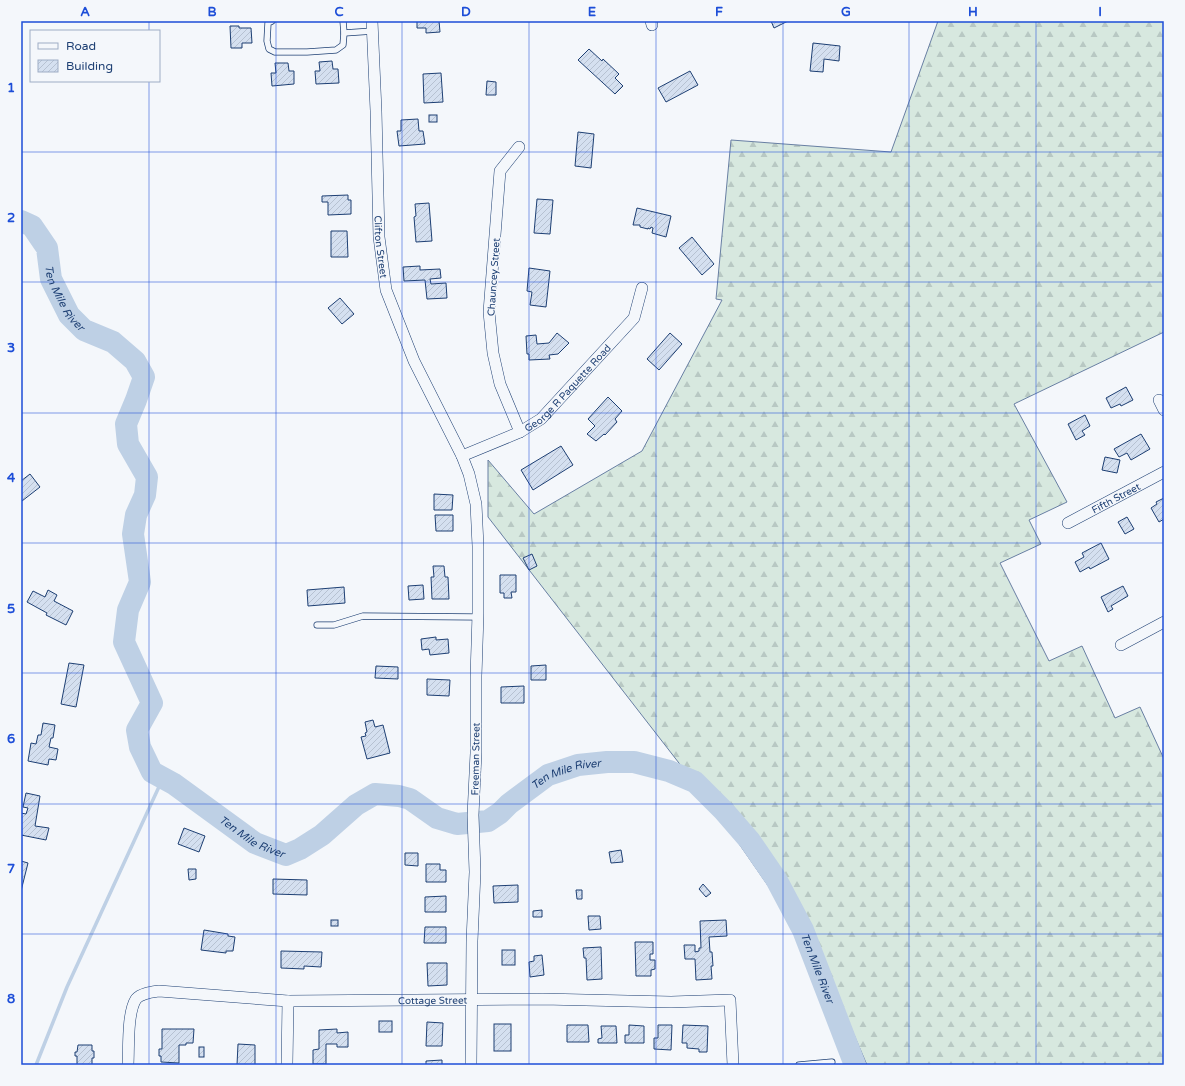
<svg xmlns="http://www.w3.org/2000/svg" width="1185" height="1086" font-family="'Varela Round',sans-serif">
  <defs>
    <pattern id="forest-firs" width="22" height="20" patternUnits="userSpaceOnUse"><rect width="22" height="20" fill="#d7e8df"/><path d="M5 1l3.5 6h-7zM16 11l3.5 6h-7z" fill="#b8c8c3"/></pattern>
    <pattern id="building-hatch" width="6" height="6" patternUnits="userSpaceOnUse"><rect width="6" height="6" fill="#d5e0f0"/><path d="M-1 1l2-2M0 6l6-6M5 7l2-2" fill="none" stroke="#b6c1d1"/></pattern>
  </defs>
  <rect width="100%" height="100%" fill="#f4f7fb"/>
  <polygon fill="url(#forest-firs)" stroke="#687fa3" points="938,21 1164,21 1164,332 1014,404 1067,502 1029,520 1041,544 1000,563 1049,661 1082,646 1115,718 1140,707 1164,759 1164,1065 867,1065 830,979 807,942 717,812 488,517 488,460 534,514 642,451 722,300 716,299 731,140 891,152"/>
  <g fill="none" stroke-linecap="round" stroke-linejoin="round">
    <polyline stroke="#bed0e5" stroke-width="3.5" points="36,1065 67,987 163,778"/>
    <path stroke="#bed0e5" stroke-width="22" id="s1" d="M21 221 32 226 47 248 51 279 69 315 84 330 113 342 135 361 144 377 136 400 126 424 128 444 147 477 145 495 136 515 133 534 140 582 128 610 124 642 152 703 137 730 140 747 152 772 174 784 255 843 286 855 300 849 322 835 356 805 375 794 399 796 410 799 437 818 457 824 488 821 500 813 509 804 548 775 578 765 607 762H634L669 771 695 782 724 811 750 841 776 879 803 930 855 1065"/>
  </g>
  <g fill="url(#building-hatch)" stroke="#1d3f73">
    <polygon points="417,21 439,21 440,32 426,33 426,28 417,28"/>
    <polygon points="771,21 788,21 774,28"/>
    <polygon points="230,26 239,26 239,28 251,28 252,43 242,43 242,48 231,48"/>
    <polygon points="813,43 840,46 839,61 824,59 823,72 810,71"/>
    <polygon points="589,49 602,61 603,59 619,74 615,78 623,86 615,94 578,60"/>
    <polygon points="332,61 333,69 338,69 339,83 316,84 315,71 320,71 319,62"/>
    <polygon points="275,63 288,63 289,71 294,71 294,84 272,86 271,73 276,73"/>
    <polygon points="690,71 698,85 666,102 658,88"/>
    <polygon points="441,73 443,102 424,103 423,74"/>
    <polygon points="487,81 496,82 496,95 486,95"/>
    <rect x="429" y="115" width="8" height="7"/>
    <polygon points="418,119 419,131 423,131 425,144 399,146 397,131 401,131 401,120"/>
    <polygon points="578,132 594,134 591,168 575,166"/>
    <polygon points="348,195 348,200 351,200 351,214 328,215 328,202 322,202 322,196"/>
    <polygon points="537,199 553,200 550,234 534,233"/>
    <polygon points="429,203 432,241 416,242 414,217 416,216 415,204"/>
    <polygon points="637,208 671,216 666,237 652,233 653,228 651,227 650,229 648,228 648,229 640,227 640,225 633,225"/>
    <polygon points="331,231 347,231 348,257 331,257"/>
    <polygon points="692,237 714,264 702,275 679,248"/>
    <polygon points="420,266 420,270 440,269 441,278 430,279 431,284 446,283 447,298 427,299 425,280 404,281 403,267"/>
    <polygon points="529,268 550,271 546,307 530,305 532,292 527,291"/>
    <polygon points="340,298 354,314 342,324 328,308"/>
    <polygon points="557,333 569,343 558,354 549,355 550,359 529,360 529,354 527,354 526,336 536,335 537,344 549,343"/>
    <polygon points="670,333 682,344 659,370 647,359"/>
    <polygon points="1126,387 1133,400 1121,406 1120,404 1111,408 1106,398"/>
    <polygon points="608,397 622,411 615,419 617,422 605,435 604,434 596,441 587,434 595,426 588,419"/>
    <polygon points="1085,415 1090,426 1082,431 1085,435 1076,440 1068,424"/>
    <polygon points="1141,434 1150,449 1131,460 1127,453 1119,457 1114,449"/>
    <polygon points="561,446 573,465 533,490 521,470"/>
    <polygon points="1105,457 1120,460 1117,473 1102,470"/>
    <polygon points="30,474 40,487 22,501 21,499 21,481"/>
    <polygon points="434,494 453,495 452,510 434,510"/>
    <polygon points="1164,498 1164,519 1159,522 1151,508 1157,504 1156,502"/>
    <polygon points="435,515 453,515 453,531 436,531"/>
    <polygon points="1127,517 1134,529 1125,534 1118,522"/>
    <polygon points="1101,543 1109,559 1090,569 1089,567 1080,572 1075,562 1084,557 1082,553"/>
    <polygon points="532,554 537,566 529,570 523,558"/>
    <polygon points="433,566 444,566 445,577 448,577 449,599 432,599 431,577 434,577"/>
    <polygon points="500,575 516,575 516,592 511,592 512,598 504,598 504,593 500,593"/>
    <polygon points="423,585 424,599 409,600 408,586"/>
    <polygon points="1123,586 1128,596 1111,606 1113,609 1108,612 1101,597"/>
    <polygon points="344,587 345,603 308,606 307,590"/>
    <polygon points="48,590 57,595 54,601 73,611 66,625 46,615 47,613 27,602 33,591 45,597"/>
    <polygon points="436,637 436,640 448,639 449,653 430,655 429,649 422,650 421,639"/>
    <polygon points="69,663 84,665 76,707 61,704"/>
    <polygon points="546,665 546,680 531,680 531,666"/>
    <polygon points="376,666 398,667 398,679 375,678"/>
    <polygon points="427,679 450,680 449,696 427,695"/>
    <polygon points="524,686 524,703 501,703 501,687"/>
    <polygon points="373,720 375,727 383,725 390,753 367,759 361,737 366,736 365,733 367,732 365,722"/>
    <polygon points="43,723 55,725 53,738 51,738 49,747 58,749 56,760 49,759 48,765 28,761 31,743 36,744 38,735 41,735"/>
    <polygon points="26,793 40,796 35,826 49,828 46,840 21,835 21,813 26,814 28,808 23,807"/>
    <polygon points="184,828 205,836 199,852 178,844"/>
    <polygon points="621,850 623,862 611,863 609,852"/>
    <polygon points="405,853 418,853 418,866 405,865"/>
    <polygon points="21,861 28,863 21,891"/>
    <polygon points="426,864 440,864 440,870 446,870 446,882 426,882"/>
    <polygon points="188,869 196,869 196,879 189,880"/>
    <polygon points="273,879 307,880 307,895 273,894"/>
    <polygon points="703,884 711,893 706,897 699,889"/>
    <polygon points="518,885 518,902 494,903 493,886"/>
    <polygon points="576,890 582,890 582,899 577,899"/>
    <polygon points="446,896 446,912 425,912 425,897"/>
    <polygon points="542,910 542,917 533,917 533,911"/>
    <polygon points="588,916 600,916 601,929 589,930"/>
    <rect x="331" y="920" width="7" height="6"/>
    <polygon points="726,920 727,936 709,937 710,952 712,952 713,966 711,966 712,979 696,980 695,959 685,959 684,945 695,945 695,952 699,951 699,948 701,948 700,921"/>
    <polygon points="425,927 446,927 446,943 424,943"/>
    <polygon points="204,930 228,934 228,936 235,937 233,951 226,951 226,953 201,950"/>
    <polygon points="635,942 653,942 653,954 650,954 650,960 655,960 655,969 651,970 651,976 636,976"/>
    <polygon points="601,947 602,979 587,980 586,958 584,958 583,948"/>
    <rect x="502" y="950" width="13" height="15"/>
    <polygon points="281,951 322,952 321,967 304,966 304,969 281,968"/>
    <polygon points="542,955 544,975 530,977 529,962 534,961 534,956"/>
    <polygon points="427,963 447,963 447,985 428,986"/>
    <rect x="379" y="1021" width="13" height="11"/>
    <polygon points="427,1022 443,1023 442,1046 426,1046"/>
    <rect x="494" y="1024" width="17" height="27"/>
    <polygon points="567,1025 588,1025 589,1042 567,1042"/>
    <polygon points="629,1025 644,1026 644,1043 625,1043 625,1035 629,1035"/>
    <polygon points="658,1025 672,1025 671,1050 654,1049 654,1038 658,1038"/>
    <polygon points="683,1025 708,1026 707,1052 699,1052 699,1049 687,1048 687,1043 682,1043"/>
    <polygon points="601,1026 616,1026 617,1043 598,1043 598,1039 602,1038"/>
    <polygon points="162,1029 194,1029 193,1043 186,1043 186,1045 179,1045 179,1063 161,1062 161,1056 159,1056 159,1049 162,1049"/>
    <polygon points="337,1029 337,1033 348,1032 348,1047 337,1047 337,1044 326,1044 326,1064 313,1064 313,1050 319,1049 319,1030"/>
    <polygon points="238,1044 255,1045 255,1065 237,1065"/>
    <polygon points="78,1045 92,1045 92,1051 94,1051 94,1058 92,1058 92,1065 77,1065 77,1056 75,1056 75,1052 77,1052"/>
    <rect x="199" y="1047" width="5" height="10"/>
    <polygon points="442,1060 442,1065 426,1065 426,1061"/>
  </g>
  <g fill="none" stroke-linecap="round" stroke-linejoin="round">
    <g stroke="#1d3f73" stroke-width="7">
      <g id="service">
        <polyline points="272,21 268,23 267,41 269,49 275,52 307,52 336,50 343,45 344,33 343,21"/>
        <polyline points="344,33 373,31"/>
        <polyline points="317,625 334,625 363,616 478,617"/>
        <polyline points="799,1065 832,1062"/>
      </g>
    </g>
    <g stroke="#1d3f73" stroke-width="12">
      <g id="minor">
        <path id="s2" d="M372 21 376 111 379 237 386 290 414 361 462 456 469 474 476 504 478 546V614L476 676V753L473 815 475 872 472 941 471 1065"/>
        <polyline points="651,21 652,25"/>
        <polyline points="519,147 500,171 489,312 493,353 500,384 520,432"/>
        <polyline points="1159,400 1164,410"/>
        <path id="s3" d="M462 456 520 432 541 419 634 318 642 288"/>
        <path id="s4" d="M1068 523 1164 472"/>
        <polyline points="1121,645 1164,622"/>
        <path id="s5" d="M128 1065C129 1048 127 1013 136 999 141 993 152 992 159 991L288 1001 543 999 671 1002 730 1000 733 1065"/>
        <polyline points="287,1065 288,1001"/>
      </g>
    </g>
    <use href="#service" stroke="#f4f7fb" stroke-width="5.5"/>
    <use href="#minor" stroke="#f4f7fb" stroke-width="11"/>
  </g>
  <path fill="none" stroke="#1d4ed8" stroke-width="1" stroke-opacity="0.55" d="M149 21V31M276 21V1065M402 21V1065M529 21V1065M656 21V1065M783 21V1065M909 21V1065M1036 21V1065M149 81V1065M21 152H1164M21 282H1164M21 413H1164M21 543H1164M21 673H1164M21 804H1164M21 934H1164"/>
  <g text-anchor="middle" stroke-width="3" stroke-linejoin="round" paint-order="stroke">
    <g font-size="10" fill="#1d3f73" stroke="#f4f7fb">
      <text dy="4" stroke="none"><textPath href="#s2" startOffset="226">Clifton Street</textPath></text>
      <text transform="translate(493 277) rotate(-86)" y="4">Chauncey Street</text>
      <text dy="4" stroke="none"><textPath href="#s3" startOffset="128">George R Paquette Road</textPath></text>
      <text dy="4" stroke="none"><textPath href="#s4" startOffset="54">Fifth Street</textPath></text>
      <text transform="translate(475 759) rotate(-89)" y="4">Freeman Street</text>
      <text dy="4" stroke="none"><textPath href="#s5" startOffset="366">Cottage Street</textPath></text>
    </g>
    <g font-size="11" font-style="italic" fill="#1d3f73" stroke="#f4f7fb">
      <text dy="4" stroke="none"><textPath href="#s1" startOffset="93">Ten Mile River</textPath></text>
      <text dy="4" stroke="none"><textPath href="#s1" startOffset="1113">Ten Mile River</textPath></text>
      <text dy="4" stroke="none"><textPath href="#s1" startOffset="752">Ten Mile River</textPath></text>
      <text dy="4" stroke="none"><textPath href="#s1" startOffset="1473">Ten Mile River</textPath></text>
    </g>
  </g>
  <rect width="1185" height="1086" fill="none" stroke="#f4f7fb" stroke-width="44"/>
  <rect x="30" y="30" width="130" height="52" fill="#f4f7fb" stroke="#9eadc5"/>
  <rect x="38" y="43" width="20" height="6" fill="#f4f7fb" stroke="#9eadc5"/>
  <text x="66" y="50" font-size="12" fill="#1d3f73">Road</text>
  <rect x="38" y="60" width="20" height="12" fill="url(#building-hatch)" stroke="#9eadc5"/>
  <text x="66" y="70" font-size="12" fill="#1d3f73">Building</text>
  <rect x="22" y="22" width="1141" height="1042" fill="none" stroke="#1d4ed8" stroke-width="1.5"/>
  <g font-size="13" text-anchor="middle" font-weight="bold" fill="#1d4ed8">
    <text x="85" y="16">A</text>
    <text x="212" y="16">B</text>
    <text x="339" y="16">C</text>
    <text x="466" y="16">D</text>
    <text x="592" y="16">E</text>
    <text x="719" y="16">F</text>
    <text x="846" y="16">G</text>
    <text x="973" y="16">H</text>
    <text x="1100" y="16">I</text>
    <text x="11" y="92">1</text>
    <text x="11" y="222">2</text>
    <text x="11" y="352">3</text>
    <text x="11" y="482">4</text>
    <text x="11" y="613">5</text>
    <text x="11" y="743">6</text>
    <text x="11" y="873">7</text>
    <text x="11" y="1003">8</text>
  </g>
</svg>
